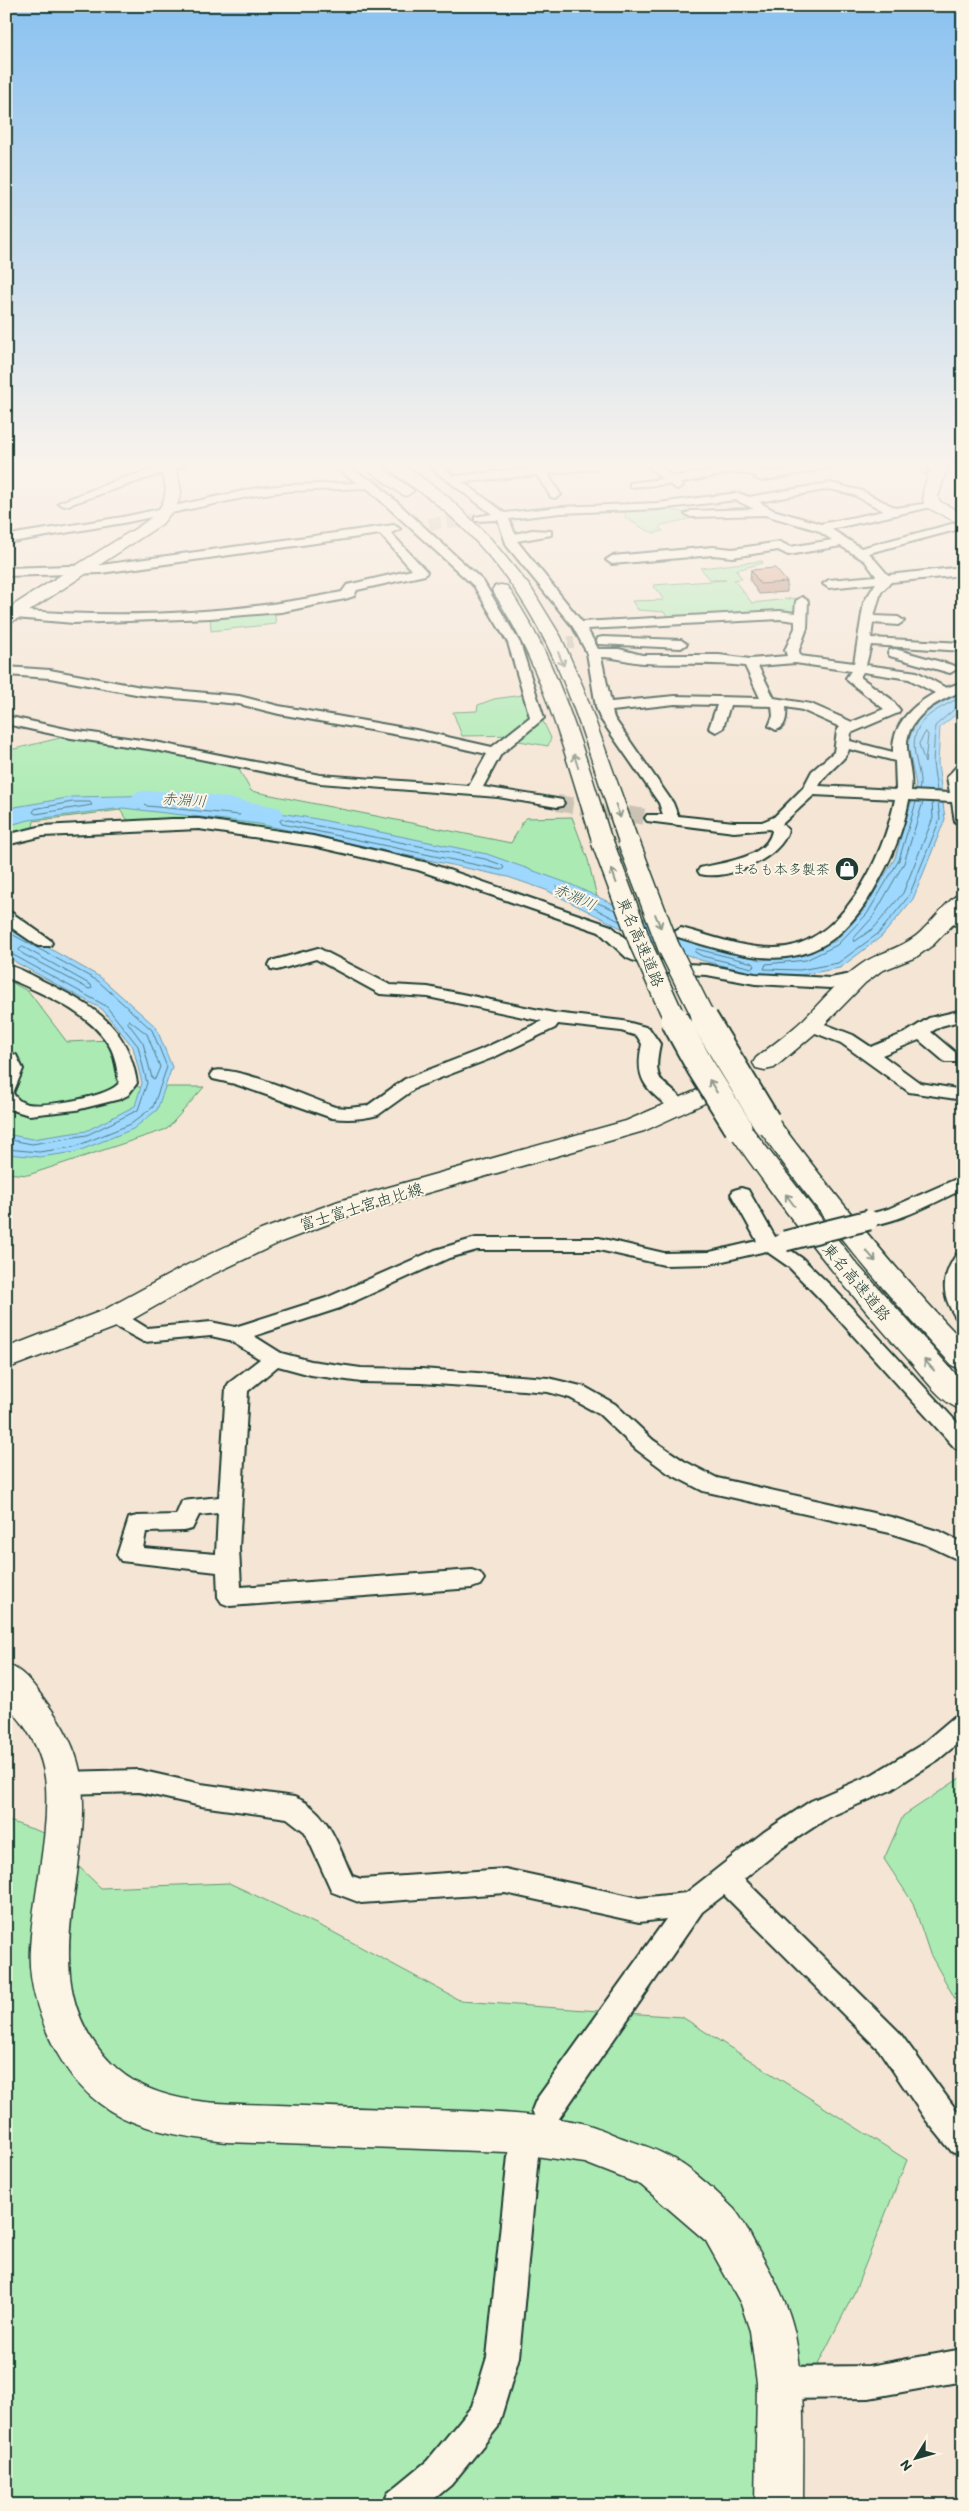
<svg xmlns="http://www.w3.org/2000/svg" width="969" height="2511" font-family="Itim,'Klee One',sans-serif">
  <rect width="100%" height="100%" fill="#f5e5d4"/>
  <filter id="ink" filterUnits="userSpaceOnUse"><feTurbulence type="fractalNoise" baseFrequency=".02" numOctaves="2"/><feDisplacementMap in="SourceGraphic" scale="10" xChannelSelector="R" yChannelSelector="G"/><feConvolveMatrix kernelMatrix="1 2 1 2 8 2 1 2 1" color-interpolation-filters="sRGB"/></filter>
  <g filter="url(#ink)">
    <g fill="#abebb3" stroke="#659474">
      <polygon points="657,507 695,515 694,518 662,525 659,528 663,531 655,533 646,530 625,518 626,513 611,509"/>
      <polygon points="762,561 763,563 736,570 742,579 734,580 752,603 797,598 798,616 669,618 664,612 638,610 632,601 664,600 653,585 726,580 711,580 700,568"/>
      <polygon points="274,609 276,624 211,631 210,614"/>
      <polygon points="530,694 551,738 548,746 519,741 524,735 462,736 453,712 477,711 478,705 494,699"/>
      <polygon points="64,737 173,750 237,766 251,791 511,843 525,818 572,817 588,860 597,897 544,879 363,849 199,824 132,825 120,810 34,821 32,832 6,837 6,751"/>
      <polygon points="6,979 29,992 67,1042 110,1040 138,1087 204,1087 167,1129 28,1175 6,1173 6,1043 9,1041 6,1039"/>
      <polygon points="963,1776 963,2013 930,1954 913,1903 884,1859 903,1816"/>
      <polygon points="6,1820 44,1833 101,1888 229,1883 331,1931 461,2001 682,2017 907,2160 854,2293 781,2438 774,2505 6,2505"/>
    </g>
    <g fill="#9ed8fe" stroke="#6b9aad">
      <polygon points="963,691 963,709 940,727 938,763 945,819 913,899 882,936 840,968 801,975 756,974 700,960 625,930 546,890 508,877 259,824 123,808 29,820 6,826 6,809 9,808 73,797 168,795 317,819 487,854 570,884 697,943 761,960 804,955 835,941 864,910 895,858 916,785 907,742 921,714"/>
      <polygon points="6,924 100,977 156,1027 172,1067 157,1110 133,1129 76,1152 40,1157 6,1154 6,1134 32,1139 86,1131 135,1106 142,1083 133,1047 102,1009 17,963 6,954"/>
    </g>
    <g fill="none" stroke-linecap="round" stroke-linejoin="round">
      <g stroke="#527b85" stroke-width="1">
        <polygon points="926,732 928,735 925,763 919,744"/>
        <path d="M919 790C922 780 918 770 916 760 907 720 933 712 963 696"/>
        <polyline points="937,791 933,763 935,726 958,706 963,705"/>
        <polygon points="168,800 238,812 240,815 147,806 144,803"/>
        <polygon points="73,802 90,802 92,805 36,814 33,812 35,809"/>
        <polyline points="916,802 899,860 867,914 837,945 806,960 766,964 764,969 800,970 838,963 879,933 909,896 940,819 938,803"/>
        <polyline points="923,802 904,863 873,917 853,939 854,942 874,928 903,893 933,818 932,802"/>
        <polygon points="283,819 485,859 502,865 504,868 501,870 282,824 280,821"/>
        <polyline points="615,910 556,886 557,889 619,921"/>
        <polyline points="6,931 98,981 152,1030 167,1067 153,1107 131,1124 74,1147 39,1152 6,1149"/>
        <polygon points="23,947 91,985 92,988 89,989 23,954 19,950"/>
        <polygon points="697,949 753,963 755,966 752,968 702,956 695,952"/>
        <polyline points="6,951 106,1006 138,1046 147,1083 138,1110 87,1135 32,1144 6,1139"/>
        <polygon points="129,1020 147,1034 160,1067 155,1079 152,1078 143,1043 128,1023"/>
      </g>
      <polygon fill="#9ed8fe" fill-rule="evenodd" points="143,791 188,791 272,806 280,808 284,813 280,818 272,820 188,805 135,803 131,798 135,793"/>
      <g stroke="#cac3b4" stroke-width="12" stroke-dasharray="12 6" stroke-linecap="butt">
        <polyline points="375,483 425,474"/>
        <polyline points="429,524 479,519"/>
        <polyline points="514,643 574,642"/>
      </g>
      <polyline stroke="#cac3b4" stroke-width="16" stroke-dasharray="16 8" stroke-linecap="butt" points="557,803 652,818"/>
      <g stroke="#1f3d34" stroke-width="4">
        <g id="street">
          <polygon points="170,465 186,465 68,505 64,506 58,503 123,478"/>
          <polygon points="330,465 342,465 375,482 483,581 520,643 544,718 501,754 483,787 557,799 562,800 564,803 562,806 557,807 498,797 320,783 155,750 71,738 6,724 6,716 71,730 155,742 320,775 469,786 487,754 416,738 279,714 239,704 141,695 50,678 6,675 6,667 50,670 141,687 239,696 279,706 416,730 492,747 530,717 508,643 474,586 367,488 288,491 257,495 123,523 6,543 6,536 21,533 123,517 257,488 288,485 358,483"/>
          <path d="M427 465H438L455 476 534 468 532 465H542L544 467 605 465 600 468 548 474 561 495 555 498 551 497 537 475 463 482 505 513 560 507 658 503 738 493 749 497 830 483 862 491 896 508 936 502V506L831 529 861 548 963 521V528L869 553 888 575 963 567V575L891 582 881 592 874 616 898 617 904 621 898 625 873 623 871 638 963 643V651L871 645 866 665 917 672 946 688 963 682V691C938 700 905 718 907 748 908 763 913 776 911 791L950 793 947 777 958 765 963 764V826L955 822 952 802 909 800C903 833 890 862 873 891 821 980 760 963 675 936L673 933 681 928C712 936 741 948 774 948 842 948 884 856 895 799L814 795 782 824 788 830C781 859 727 881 700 874L698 871 700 868C723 862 766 859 772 831L770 829 734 832 647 821 645 818 647 815H663L659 803 600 718 596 707 587 653 573 627 507 546 498 520 475 521V517L492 514ZM830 489 854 495 884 511 821 524 773 510 759 502ZM736 500 754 509 691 511 685 514 691 517 765 515 817 530 832 540 790 547 780 542 733 549 713 547 612 556 606 560 612 564 713 555 733 557 778 550 788 555 841 546 865 561 876 576 829 580 823 584 829 588 876 583 864 602 854 663 800 656 799 650 807 628 808 601 802 597 796 601 795 613 780 611 582 622 517 541 551 535V531L532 530 515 534 509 519 560 513 658 509ZM780 619 795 621V628L785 650 787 656 750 659 719 655H642L619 649H598L587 629ZM601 657C616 657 629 662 644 663 678 665 711 662 745 666L760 698 675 696 611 702ZM795 663 851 671 846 678 848 681 884 709 852 722 811 704 774 698 758 666ZM863 672 909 679 935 693C913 705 892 724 893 752L850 741 851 733 898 713 900 710 891 699 860 677ZM675 704 717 705 709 728 716 732 723 728 730 705 772 706 773 716 769 726 776 730C786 728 787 716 786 707L802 710 840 727 837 731 834 752 812 771 803 788 774 817 762 822H734L678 816 673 803 614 718 612 711ZM849 749 895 761 896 790 819 786C825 772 847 760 849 749Z"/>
          <polygon points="648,465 659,465 673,477 736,466 775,472 813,465 833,465 828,468 761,481 755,478 757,476 736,472 680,483 683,486 677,489 669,484 630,487 630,483 662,479"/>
          <path d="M394 525 400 529 391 533 427 572 425 575 357 590 354 596 345 599 281 612 210 618 74 623 14 618 8 614 14 610C123 619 235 614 342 592L347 585 412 570 380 534 101 573 6 576V568L101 565Z"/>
          <polygon points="603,637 681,640 687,644 681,648 598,644 597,641 598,638"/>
          <polygon points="895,649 955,666 957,669 950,673 890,656 888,653 890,650"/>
          <polygon points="172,819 199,819 313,836 428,863 611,926 639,950 667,963 707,965 755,974 830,978 857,973 863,974 865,978 863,982 830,988 755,984 707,975 664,973 627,958 599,932 418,870 313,846 199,829 43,836 6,845 6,835 43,826"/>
          <polygon points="6,911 12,913 50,940 52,943 50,946 38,946 6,924"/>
          <polygon points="948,913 963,917 963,927 942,921 940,918 942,915"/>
          <path d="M318 948 390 985 428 987 554 1013 623 1021 649 1028 660 1044C650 1090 668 1078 688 1107L685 1111H673C646 1089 634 1080 642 1044L637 1036 621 1031 558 1024 555 1028 492 1058 417 1087 378 1115C363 1119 348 1120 332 1118L235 1084 213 1079 210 1075 213 1071C236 1065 309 1098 335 1107L348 1108 367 1106 405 1079 480 1050 542 1021 428 997 380 994 316 959 277 970 271 969 269 965 271 961Z"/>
          <path d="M6 965C20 968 33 976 45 982 94 1006 128 1026 137 1083L128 1095 120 1099 76 1110 29 1115 6 1108V1052L16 1055 23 1069 13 1093C16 1099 22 1103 28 1104 46 1107 109 1097 119 1083 117 1071 116 1056 109 1045 87 1010 42 994 6 977Z"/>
          <polygon points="963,1010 963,1020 941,1026 931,1032 957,1054 960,1058 957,1062 945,1062 919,1040 882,1055 920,1083 963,1090 963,1100 909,1092 841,1043 805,1029 802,1025 805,1021 817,1021 853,1035 871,1047 907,1032 929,1018"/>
          <path d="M963 1176V1189C940 1200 885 1230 862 1224L859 1220 862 1216 888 1209Z"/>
          <path d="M741 1188 748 1190 775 1237 785 1235 792 1237 795 1241 792 1245 786 1247 803 1259 836 1291 963 1429V1451L955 1448 822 1301 789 1267 766 1251 710 1264 664 1265 599 1250H477L449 1258 340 1308 254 1336 281 1353 311 1361 361 1368 421 1369 548 1378 585 1387 615 1404 653 1440 684 1461 717 1478 891 1517 941 1532 963 1543V1562L925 1544 890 1533 703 1491 668 1473 637 1450 599 1414 570 1398 548 1392 523 1390 421 1383 361 1382 311 1375 278 1366 248 1391 239 1549 241 1587 472 1570 480 1573 484 1579 480 1585 472 1588 230 1606 222 1603 218 1597 217 1572 121 1561 117 1555 129 1518 137 1516 176 1515 182 1501 219 1497 226 1388 229 1383 260 1359 229 1340 211 1336 144 1342 107 1322 104 1317 107 1312 114 1310 121 1312 147 1328 211 1322 235 1327 326 1298 435 1250 476 1238H599L664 1253 710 1252 757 1241 731 1194 734 1190ZM218 1513 216 1554 143 1548 146 1532 184 1531 192 1529 199 1515Z"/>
          <path d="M963 1253V1320L956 1318C941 1295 941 1278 956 1255Z"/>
          <path d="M963 1714V1739L939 1759 891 1790 829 1817 782 1848 744 1879 899 2032 963 2119V2156L952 2152 926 2120 879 2050 724 1895 702 1912 558 2120 547 2124 536 2120 532 2110 536 2100 666 1919 639 1922 505 1893 361 1903 332 1892 305 1832 287 1818 201 1806 139 1792 63 1794 54 1791 50 1783 54 1775 63 1772 139 1770 201 1784 294 1797C328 1809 338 1846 352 1876L361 1879 505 1869 639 1898 686 1893 764 1832 811 1801 873 1774 921 1745 954 1717Z"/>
          <polygon points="523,2142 534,2146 538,2156 519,2357 498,2427 451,2485 427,2505 383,2505 388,2493 427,2461 472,2406 487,2357 508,2156 512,2146"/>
          <polygon points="963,2349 963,2381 869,2398 780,2399 768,2395 764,2383 768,2371 780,2367 869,2366"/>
        </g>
      </g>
      <g stroke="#1f3d34" stroke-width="3">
        <g id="secondary">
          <path d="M156 465H172L178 475 181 493 177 505 162 524 12 622 6 623V610C43 586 80 563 117 540 132 530 153 521 162 504 169 490 165 477 156 465Z"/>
          <path d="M6 1664C24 1670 35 1687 46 1702 61 1722 75 1746 80 1771 98 1871 27 1977 111 2063 154 2107 222 2103 278 2105 330 2107 382 2109 434 2110 483 2112 533 2113 582 2123 595 2126 609 2133 622 2138 637 2143 653 2148 668 2156 689 2166 717 2192 734 2209 744 2220 751 2238 759 2251 774 2278 789 2305 795 2335 806 2391 803 2448 803 2505H755L757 2383 750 2331 741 2304 706 2241 641 2185 585 2163 507 2152 226 2142C145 2132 88 2120 50 2039 37 2010 28 1980 30 1948 33 1894 49 1840 46 1786 44 1762 36 1742 22 1723 18 1717 9 1709 6 1702 3 1691 6 1675 6 1664Z"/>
        </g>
      </g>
      <g stroke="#1f3d34" stroke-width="3">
        <g id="primary">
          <path d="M933 465H948L938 497 939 501 963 514V525L926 507C918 495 928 477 933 465Z"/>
          <path d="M963 892V914L933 945 916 957 881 971 865 983 819 1030 774 1068 765 1070 756 1068 753 1063 756 1058C772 1045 789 1033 804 1019 822 1001 838 981 859 966 876 953 898 950 916 936 929 926 950 896 963 892Z"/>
          <polygon points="700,1089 709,1091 712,1096 709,1101 644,1131 357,1213 281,1242 207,1277 124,1324 6,1369 6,1348 104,1310 187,1265 261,1230 339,1201 626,1121"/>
        </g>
      </g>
      <g stroke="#1f3d34" stroke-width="3">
        <g id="highway">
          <polygon points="362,465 378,465 414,491 406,496 401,494"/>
          <path d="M388 465H404L447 496 490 538 531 588 561 637 583 687 639 843 636 847 629 849 622 847 619 843C587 749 562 645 498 567 479 543 458 521 434 502 424 493 393 475 388 465Z"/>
          <path d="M501 585 507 586C560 664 584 752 612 841L609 845 602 847 595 845 592 841C565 754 543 667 492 590L495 586Z"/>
          <path d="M766 1113 775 1116C835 1196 894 1269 963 1341V1369L953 1366C881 1289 813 1208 753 1121L757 1116Z"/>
          <path d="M738 1119 747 1122 855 1262 963 1382V1410C941 1404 923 1376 908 1359 842 1286 781 1208 725 1127L729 1122Z"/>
        </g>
      </g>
      <use href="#street" fill="#fcf5e5" fill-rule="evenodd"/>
      <use href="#secondary" fill="#fcf5e5" fill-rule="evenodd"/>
      <use href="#primary" fill="#fcf5e5" fill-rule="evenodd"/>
      <use href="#highway" fill="#fcf5e5" fill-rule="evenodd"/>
      <g stroke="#1f3d34" stroke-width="23" stroke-linecap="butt">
        <polyline id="street-bridge" points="785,1241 869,1220"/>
      </g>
      <g stroke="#1f3d34" stroke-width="24" stroke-linecap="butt">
        <g id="highway-bridge-far1">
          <polyline points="602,841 641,945 675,1020"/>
          <polyline points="629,843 668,946 705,1020"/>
        </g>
      </g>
      <g stroke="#1f3d34" stroke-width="31" stroke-linecap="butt">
        <g id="highway-bridge">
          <polyline points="674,1019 700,1066 738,1127"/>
          <polyline points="704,1019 766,1121"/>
        </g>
      </g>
      <use href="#street-bridge" stroke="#fcf5e5" stroke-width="19"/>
      <use href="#highway-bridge-far1" stroke="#fcf5e5" stroke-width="21"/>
      <use href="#highway-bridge" stroke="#fcf5e5" stroke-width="27"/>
    </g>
    <g fill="#bc907c" stroke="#1f3d34">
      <polygon points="908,465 932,465 926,476"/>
      <polygon points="751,570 787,582 787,592 759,594 750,580"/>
    </g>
    <polygon fill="#997565" stroke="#1f3d34" points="927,465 932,465 926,476"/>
    <polygon fill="#dba790" stroke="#1f3d34" points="775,568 787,582 760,584 751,570"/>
    <defs><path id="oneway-shaft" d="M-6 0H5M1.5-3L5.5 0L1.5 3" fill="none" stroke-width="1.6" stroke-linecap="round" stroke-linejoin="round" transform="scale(1.25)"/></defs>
    <g stroke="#8e998c">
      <use href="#oneway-shaft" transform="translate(561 659) rotate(67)"/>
      <use href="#oneway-shaft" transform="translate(576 761) rotate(-108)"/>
      <use href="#oneway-shaft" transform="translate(618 811) rotate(71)"/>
      <use href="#oneway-shaft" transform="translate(614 876) rotate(-109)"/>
      <use href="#oneway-shaft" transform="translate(658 921) rotate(67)"/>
      <use href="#oneway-shaft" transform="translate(713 1086) rotate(-121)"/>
      <use href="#oneway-shaft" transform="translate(790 1200) rotate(-127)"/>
      <use href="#oneway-shaft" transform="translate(871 1256) rotate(49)"/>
      <use href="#oneway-shaft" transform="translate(929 1365) rotate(-133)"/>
    </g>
  </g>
  <linearGradient id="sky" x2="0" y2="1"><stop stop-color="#8ac2f1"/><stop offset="0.57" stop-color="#faf3ec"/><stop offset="1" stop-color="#faf3ec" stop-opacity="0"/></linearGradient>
  <rect width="969" height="816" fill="url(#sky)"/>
  <defs>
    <g id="shop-disc" transform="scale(1.25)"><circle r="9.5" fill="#1f3d34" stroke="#fcf5e5"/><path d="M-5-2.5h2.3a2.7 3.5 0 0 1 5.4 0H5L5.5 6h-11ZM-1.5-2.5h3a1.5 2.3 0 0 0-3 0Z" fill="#fff"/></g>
  </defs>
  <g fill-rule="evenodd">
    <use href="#shop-disc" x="847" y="869"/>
  </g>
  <g text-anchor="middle" stroke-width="4" stroke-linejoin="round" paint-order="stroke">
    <g font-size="14" fill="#1f3d34" stroke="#fcf5e5" text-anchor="end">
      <text x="830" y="874">まるも本多製茶</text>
    </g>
    <g font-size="15" font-style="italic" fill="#385c5c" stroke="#fcf5e5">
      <text transform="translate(184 800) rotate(4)" y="5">赤淵川</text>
      <text transform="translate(575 897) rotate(24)" y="5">赤淵川</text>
    </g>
    <g font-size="16" fill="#1f3d34" stroke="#fcf5e5">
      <text transform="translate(641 942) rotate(67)" y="6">東名高速道路</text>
      <text transform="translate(361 1206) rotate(-17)" y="6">富士富士宮由比線</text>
      <text transform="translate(857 1282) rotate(50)" y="6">東名高速道路</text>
    </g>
  </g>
  <rect width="969" height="2511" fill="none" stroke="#fcf5e5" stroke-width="25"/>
  <rect x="12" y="12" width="944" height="2486" fill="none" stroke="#1f3d34" stroke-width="2" filter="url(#ink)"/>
  <g transform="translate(916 2458) rotate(233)" stroke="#fcf5e5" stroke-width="4" paint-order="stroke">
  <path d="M0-4L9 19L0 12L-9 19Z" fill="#1f3d34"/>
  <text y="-8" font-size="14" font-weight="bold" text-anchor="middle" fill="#1f3d34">N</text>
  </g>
</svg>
